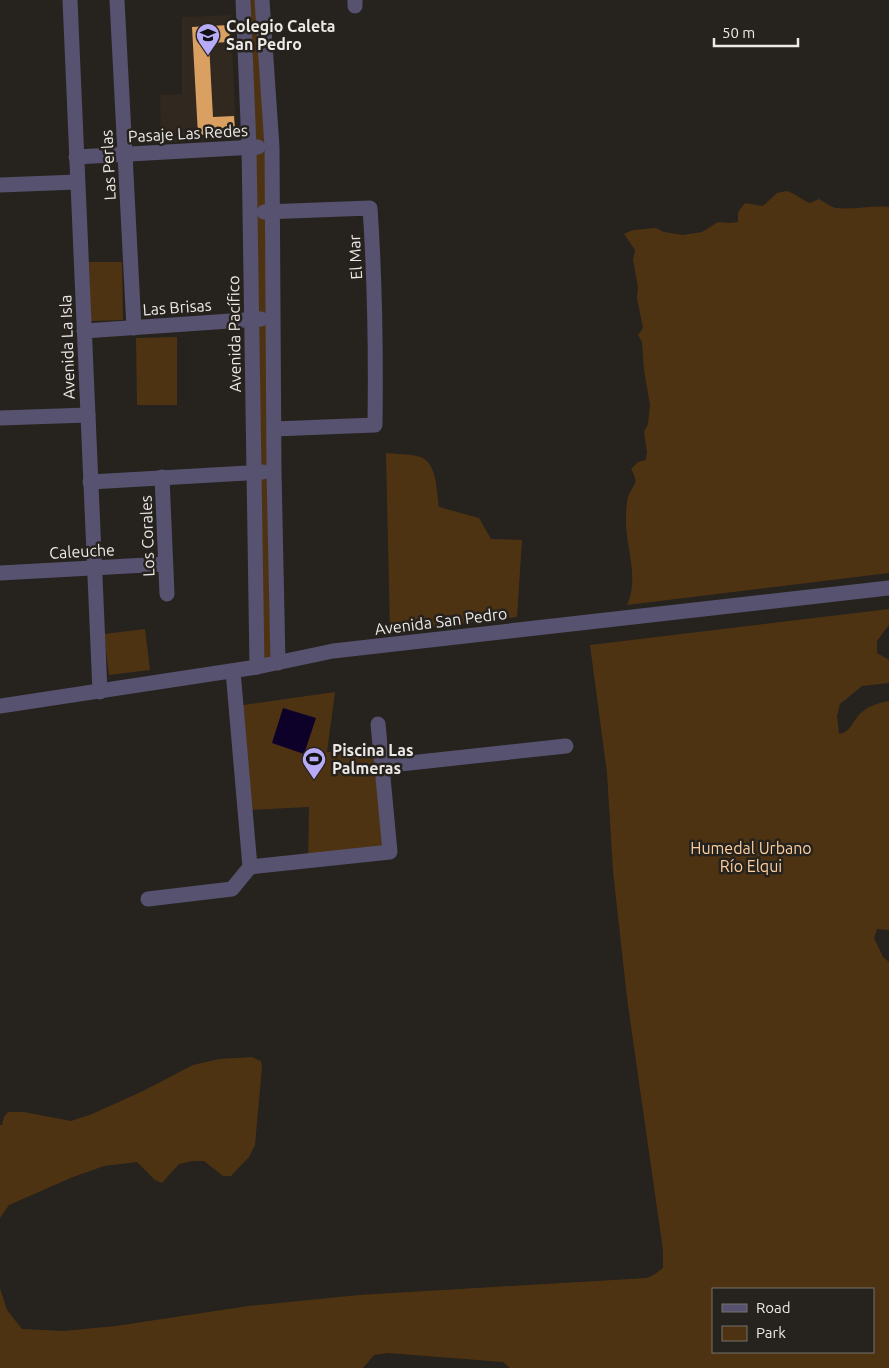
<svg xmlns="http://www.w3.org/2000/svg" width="889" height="1368" font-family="Ubuntu,sans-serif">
  <rect width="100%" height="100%" fill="#26221d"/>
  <polygon fill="#31281f" points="231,15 236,139 161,143 160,95 182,94 182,17"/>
  <g fill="#4e3313" fill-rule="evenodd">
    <polygon points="247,0 258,0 267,147 274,659 262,662"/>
    <path d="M787 191C796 194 802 200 810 203L819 199C824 202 831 207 836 208 854 210 872 205 889 207V573L627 605C639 579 627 551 626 524 626 516 626 504 628 497 633 483 640 485 631 469L638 462 646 460 647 452 644 432 648 424 650 405 644 370 642 342 638 335 643 328 637 298 638 287 633 260 635 250 624 234 633 230 656 228 664 232 683 235 702 232 718 222 729 223 738 222V212L745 203 763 206 777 193Z"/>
    <polygon points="89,262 122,262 123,320 90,321"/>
    <polygon points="177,337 177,405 137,405 136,338"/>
    <path d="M386 453C396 454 407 454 417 456 438 460 436 490 439 507L479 518 491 539 522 540 517 617 390 632Z"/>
    <path d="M889 609V625L877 641V653L889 660V683L862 686 840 704 837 716 839 734C852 732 853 719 862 712 870 705 879 703 889 701V930L877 929 874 938 883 957 889 962V1368H510L503 1362 388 1353 374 1355 363 1368H0V1288L7 1310 22 1329 63 1331 116 1326 248 1306 359 1295 647 1278 655 1274 663 1268V1250L627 998 613 871 607 773 590 645ZM713 1289H873V1352H713Z"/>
    <polygon points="145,629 150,670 109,675 104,634"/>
    <polygon points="335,692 327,752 384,752 387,856 308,865 309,807 247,810 236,706"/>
    <polygon points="252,1057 261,1061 262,1067 255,1145 249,1157 231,1176 223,1176 204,1161 193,1161 179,1164 162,1183 155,1180 137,1162 104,1166 73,1177 9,1205 0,1218 0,1125 2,1125 4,1117 8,1112 24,1112 71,1121 92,1114 141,1092 193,1065 219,1059"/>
  </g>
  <polygon fill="#0d0029" points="283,708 316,718 304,754 272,743"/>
  <polygon fill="#d9a061" points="229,25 230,42 209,43 213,117 234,116 235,129 215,130 215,134 198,135 192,27"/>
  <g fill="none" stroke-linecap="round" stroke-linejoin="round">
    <g stroke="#56526f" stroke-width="15">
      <polyline points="70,0 100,692"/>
      <polyline points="117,0 134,328"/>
      <polyline points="243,0 249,147 257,667"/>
      <polyline points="262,0 272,147 274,471 278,663"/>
      <polyline points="355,0 355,6"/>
      <polyline points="76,157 258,147"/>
      <polyline points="0,185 77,182"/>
      <path d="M264 212 370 208C375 281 376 352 375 425L274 429"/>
      <polyline points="84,331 261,319"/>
      <polyline points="0,418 88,415"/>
      <polyline points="162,477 167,594"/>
      <polyline points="90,482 263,472"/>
      <polyline points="0,573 165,564"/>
      <polyline points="0,706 257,667 333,651 889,588"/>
      <polyline points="382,766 566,746"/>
      <polyline points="250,867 390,852 378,724"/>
      <polyline points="148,899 232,889 250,867 233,671"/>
    </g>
  </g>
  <defs>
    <g id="school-pin" transform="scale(1.25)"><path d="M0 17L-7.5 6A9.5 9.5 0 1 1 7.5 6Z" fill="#b7abf8" stroke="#26221d"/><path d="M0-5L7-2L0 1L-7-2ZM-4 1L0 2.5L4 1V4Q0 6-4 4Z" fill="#111"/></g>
    <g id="stadium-pin" transform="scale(1.25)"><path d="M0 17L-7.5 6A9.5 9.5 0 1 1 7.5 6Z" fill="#b7abf8" stroke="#26221d"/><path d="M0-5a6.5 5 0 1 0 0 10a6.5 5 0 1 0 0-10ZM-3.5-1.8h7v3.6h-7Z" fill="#111"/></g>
  </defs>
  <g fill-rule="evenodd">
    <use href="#school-pin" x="208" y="35"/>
    <use href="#stadium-pin" x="314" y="759"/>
  </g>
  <g text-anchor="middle" stroke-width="5" stroke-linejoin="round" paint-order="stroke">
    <g font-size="16" font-weight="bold" fill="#ece9e6" stroke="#26221d" text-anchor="start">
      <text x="226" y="32">Colegio Caleta<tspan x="226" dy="18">San Pedro</tspan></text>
      <text x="332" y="756">Piscina Las<tspan x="332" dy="18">Palmeras</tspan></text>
    </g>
    <g font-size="16" fill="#ece9e6" stroke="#26221d">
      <text transform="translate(188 133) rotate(-3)" y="6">Pasaje Las Redes</text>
      <text transform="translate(108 165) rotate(-93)" y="6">Las Perlas</text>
      <text transform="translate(355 257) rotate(-93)" y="6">El Mar</text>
      <text transform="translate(177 307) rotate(-4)" y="6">Las Brisas</text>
      <text transform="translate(234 334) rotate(-91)" y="6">Avenida Pacífico</text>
      <text transform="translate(67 347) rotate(-92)" y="6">Avenida La Isla</text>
      <text transform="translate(147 536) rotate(-92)" y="6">Los Corales</text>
      <text transform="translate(82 551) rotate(-3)" y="6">Caleuche</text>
      <text transform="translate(441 621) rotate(-7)" y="6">Avenida San Pedro</text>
    </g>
    <g font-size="16" fill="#fdcf9f" stroke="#26221d">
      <text x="751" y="854">Humedal Urbano<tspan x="751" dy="18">Río Elqui</tspan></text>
    </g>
  </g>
  <rect x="712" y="1288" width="162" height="65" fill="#26221d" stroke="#75726d"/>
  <rect x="722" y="1304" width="25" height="8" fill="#56526f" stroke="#75726d"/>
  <text x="756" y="1313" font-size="15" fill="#ece9e6">Road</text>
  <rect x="722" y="1326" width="25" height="15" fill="#4e3313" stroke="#75726d"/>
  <text x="756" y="1338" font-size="15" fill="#ece9e6">Park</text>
  <path d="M714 38v8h84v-8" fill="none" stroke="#ece9e6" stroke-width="2.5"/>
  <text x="722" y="38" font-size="15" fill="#ece9e6" stroke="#26221d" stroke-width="4" paint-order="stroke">50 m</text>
</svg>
